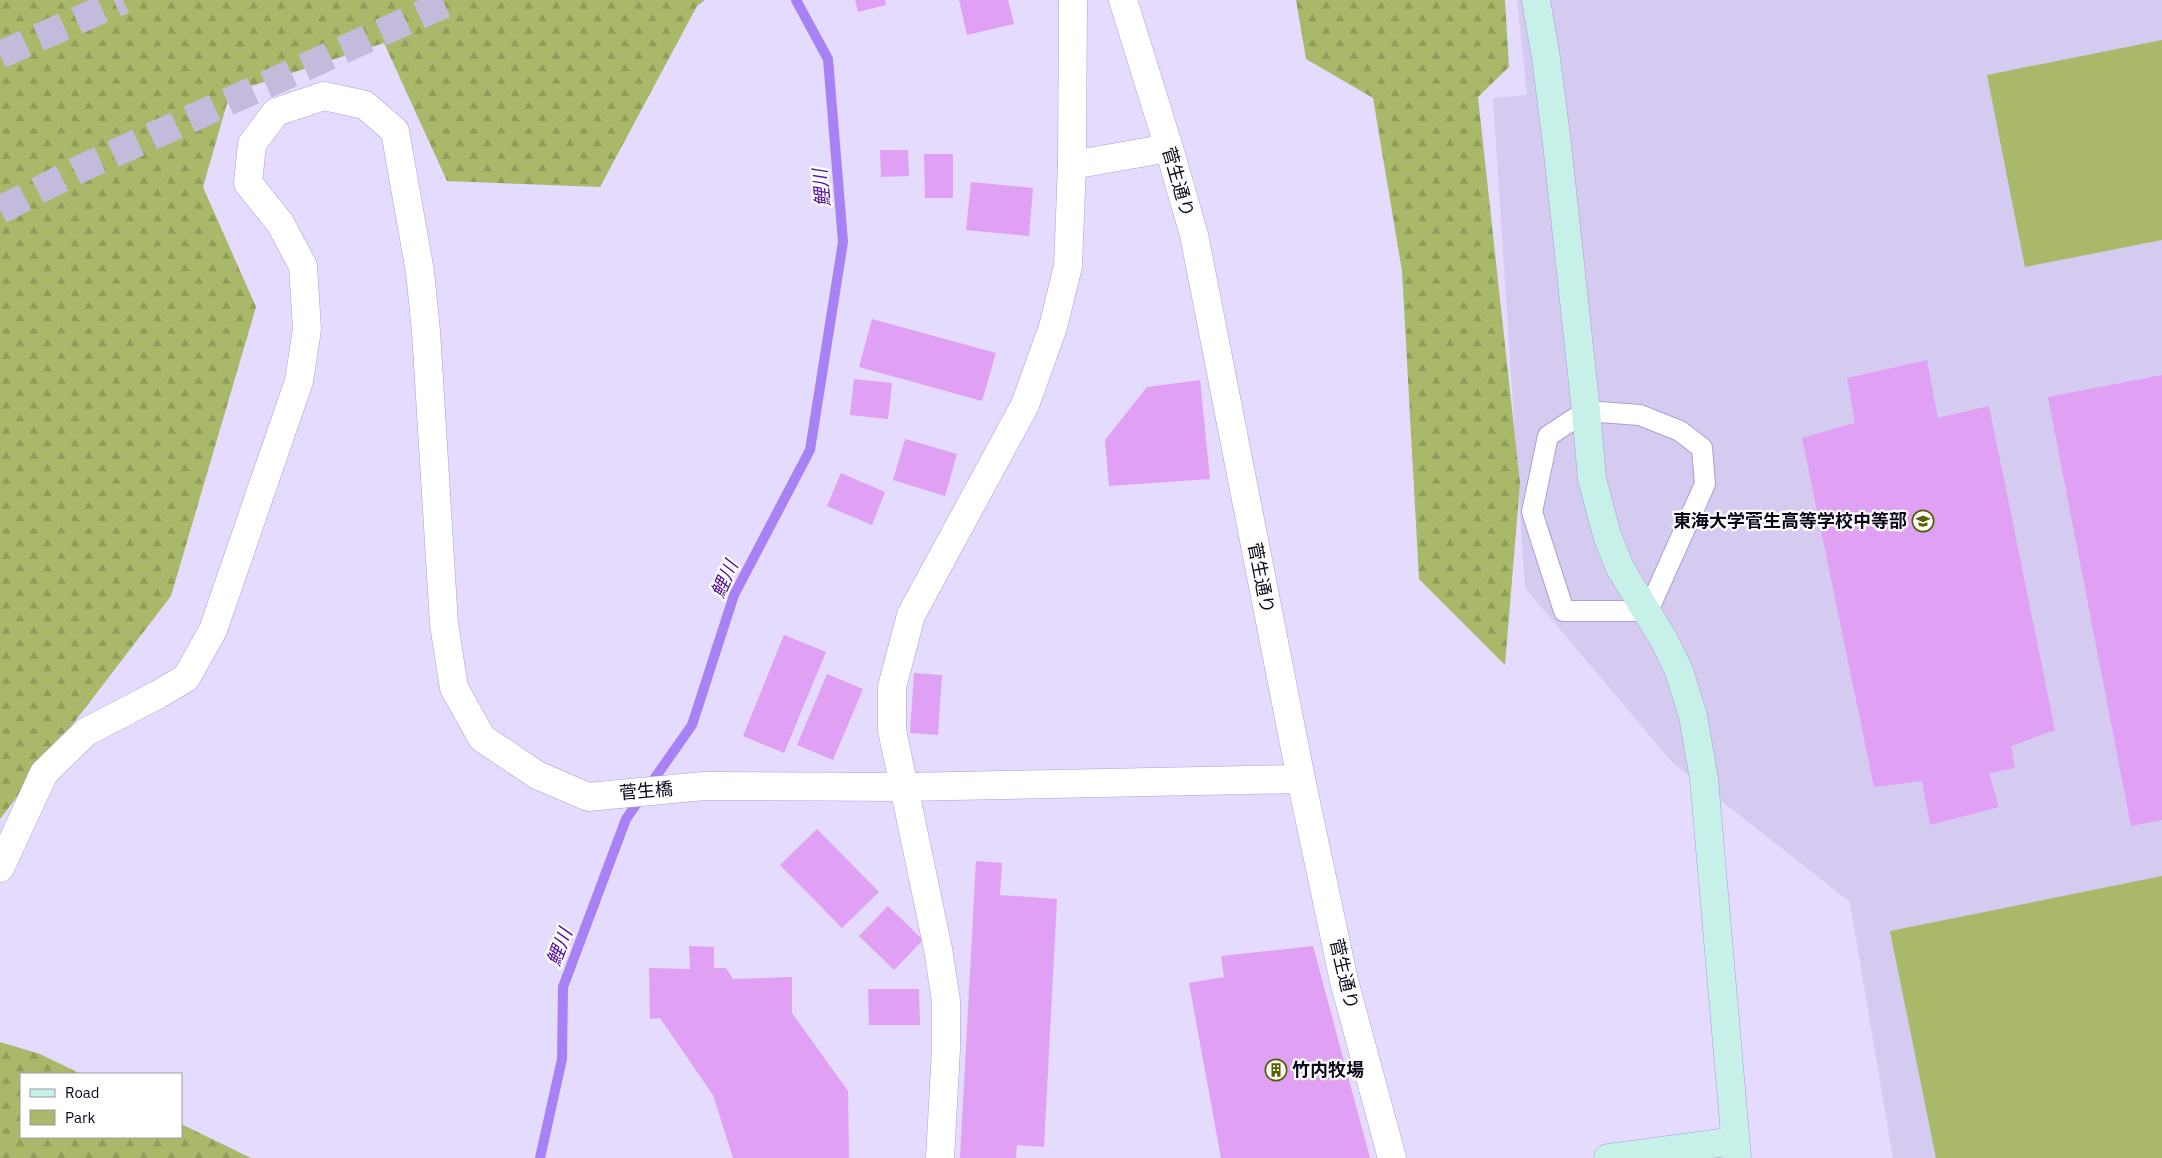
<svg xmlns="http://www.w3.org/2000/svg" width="2162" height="1158" font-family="'IBM Plex Sans','Noto Sans JP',sans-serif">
  <defs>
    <pattern id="forest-firs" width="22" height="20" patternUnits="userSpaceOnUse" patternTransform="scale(1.25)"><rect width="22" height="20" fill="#a9b869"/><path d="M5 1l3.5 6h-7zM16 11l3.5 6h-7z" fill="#909d5a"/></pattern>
  </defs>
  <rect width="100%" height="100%" fill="#e4dbfe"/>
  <polygon fill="#d5caf0" points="1517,0 2162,0 2162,1158 1893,1158 1850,902 1672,762 1525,588 1493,98 1527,95"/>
  <g fill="url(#forest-firs)">
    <polygon points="0,0 705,0 697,6 600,187 447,181 384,43 230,93 203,187 256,307 171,596 0,819"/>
    <polygon points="1296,0 1505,0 1509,67 1478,97 1520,483 1505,665 1419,579 1402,271 1373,98 1306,59"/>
    <polygon points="0,1042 40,1054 81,1074 21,1074 21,1137 181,1137 181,1124 251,1158 0,1158"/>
  </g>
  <g fill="#a9b869">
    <polygon points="2162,40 2162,240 2025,267 1987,75"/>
    <polygon points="2162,876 2162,1158 1936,1158 1890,931"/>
  </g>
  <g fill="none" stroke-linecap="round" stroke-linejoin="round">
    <polyline stroke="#a881f5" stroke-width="10" points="540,1158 562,1059 563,987 626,819 692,725 734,595 810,450 843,242 828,59 796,0"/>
  </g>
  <g fill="#e0a0f4">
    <polygon points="855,0 885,0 886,5 858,12"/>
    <polygon points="959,0 1008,0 1014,24 967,35"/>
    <polygon points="880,150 908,150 909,176 881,177"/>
    <polygon points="924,154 953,154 953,198 925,198"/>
    <polygon points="971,182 1033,188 1029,236 966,230"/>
    <polygon points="872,319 996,353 982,401 859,367"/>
    <polygon points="1927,360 1938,418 1989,406 2055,730 2011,746 2015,768 1989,773 1999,807 1930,825 1922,781 1874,787 1802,438 1855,423 1847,378"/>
    <polygon points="2162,375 2162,820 2131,826 2048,397"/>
    <polygon points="854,379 892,383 888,419 850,415"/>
    <polygon points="1200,380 1210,479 1109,486 1105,440 1147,387"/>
    <polygon points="905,439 957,454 945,496 893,480"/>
    <polygon points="841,473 885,492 872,525 827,506"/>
    <polygon points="784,635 826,652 784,753 743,736"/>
    <polygon points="914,673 942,675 938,735 910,733"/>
    <polygon points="827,674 863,689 833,760 797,745"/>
    <polygon points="817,829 879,892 842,928 780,865"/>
    <polygon points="976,861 1002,863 1000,895 1057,899 1044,1147 1017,1145 1016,1158 960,1158"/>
    <polygon points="888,906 923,940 894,970 859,936"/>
    <polygon points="689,946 714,947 714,968 726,968 733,979 792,977 792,1013 848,1091 849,1158 733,1158 713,1095 660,1018 650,1019 649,968 690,969"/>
    <polygon points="1313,946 1370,1158 1221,1158 1189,983 1224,977 1221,956"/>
    <polygon points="868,989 919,989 920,1025 869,1025"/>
  </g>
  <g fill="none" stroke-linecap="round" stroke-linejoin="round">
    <g stroke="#c4bbdc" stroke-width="28" stroke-dasharray="28 14" stroke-linecap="butt">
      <polyline points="0,55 123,0"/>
      <polyline points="0,210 82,168 453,0"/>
    </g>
    <g stroke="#ae9ed5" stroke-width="22">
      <polygon id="lane" points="1586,411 1640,415 1680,431 1702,448 1705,484 1648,611 1564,611 1532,512 1548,436"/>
    </g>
    <g stroke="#ae9ed5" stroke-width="29">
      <g id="street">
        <polyline points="1123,0 1169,148 1194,235 1301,779 1344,981 1392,1158"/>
        <polyline points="1072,165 1169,148"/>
        <polyline points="0,868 44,773 86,732 159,694 186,678 213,630 299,381 307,329 303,266 280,223 248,183 252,144 276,112 324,96 365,105 395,131 420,272 426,331 444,624 454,688 482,738 537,775 588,797 704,786 903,787 1301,779"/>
        <polyline points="940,1158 946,1049 946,1001 938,949 892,730 892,687 911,615 1025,405 1053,327 1068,266 1072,165 1073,0"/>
      </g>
    </g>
    <g stroke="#ae9ed5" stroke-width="29">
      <g id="secondary">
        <polyline points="1536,0 1546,58 1557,144 1586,411 1592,479 1607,535 1620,568 1664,640 1679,671 1693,716 1704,779 1737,1158"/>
        <polyline points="1608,1158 1734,1141"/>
      </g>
    </g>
    <use href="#lane" stroke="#fff" stroke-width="20"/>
    <use href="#street" stroke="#fff" stroke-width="28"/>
    <use href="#secondary" stroke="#c7f0e8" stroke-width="28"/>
  </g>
  <defs>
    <g id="school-ring" transform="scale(1.125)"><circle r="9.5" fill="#fff" stroke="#566202" stroke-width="1.5"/><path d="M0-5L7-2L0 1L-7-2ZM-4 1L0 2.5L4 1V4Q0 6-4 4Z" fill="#566202"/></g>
    <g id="building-ring" transform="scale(1.125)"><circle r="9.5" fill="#fff" stroke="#566202" stroke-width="1.5"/><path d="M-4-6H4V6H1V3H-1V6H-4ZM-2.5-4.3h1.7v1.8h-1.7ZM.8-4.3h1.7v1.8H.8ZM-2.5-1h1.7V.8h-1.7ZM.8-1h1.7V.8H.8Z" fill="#566202"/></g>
  </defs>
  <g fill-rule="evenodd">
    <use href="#school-ring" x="1923" y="521"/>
    <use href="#building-ring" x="1276" y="1070"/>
  </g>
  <g text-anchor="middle" stroke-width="4.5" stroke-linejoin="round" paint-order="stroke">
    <g font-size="18" fill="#0d071a" stroke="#fff">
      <text transform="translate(1178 182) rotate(74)" y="6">菅生通り</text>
      <text transform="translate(1261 578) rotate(79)" y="6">菅生通り</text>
      <text transform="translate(646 791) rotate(-5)" y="6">菅生橋</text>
      <text transform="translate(1344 974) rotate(77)" y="6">菅生通り</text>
    </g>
    <g font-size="18" font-weight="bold" fill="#0d071a" stroke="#fff" text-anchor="end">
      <text x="1907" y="527">東海大学菅生高等学校中等部</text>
      <text x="1292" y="1076" text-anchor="start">竹内牧場</text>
    </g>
    <g font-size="19" font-style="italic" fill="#550f9d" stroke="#fff">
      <text transform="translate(821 188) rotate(-95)" y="7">鯉川</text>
      <text transform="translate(724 579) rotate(-66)" y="7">鯉川</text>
      <text transform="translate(559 947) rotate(-69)" y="7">鯉川</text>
    </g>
  </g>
  <rect x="20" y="1073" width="162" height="65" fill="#ffffff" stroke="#9e9ca3"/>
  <rect x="30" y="1089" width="25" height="8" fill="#c7f0e8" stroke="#9e9ca3"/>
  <text x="65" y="1098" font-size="15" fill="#0d071a">Road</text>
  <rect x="30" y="1110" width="25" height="15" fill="#a9b869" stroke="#9e9ca3"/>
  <text x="65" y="1123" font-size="15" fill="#0d071a">Park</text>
</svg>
